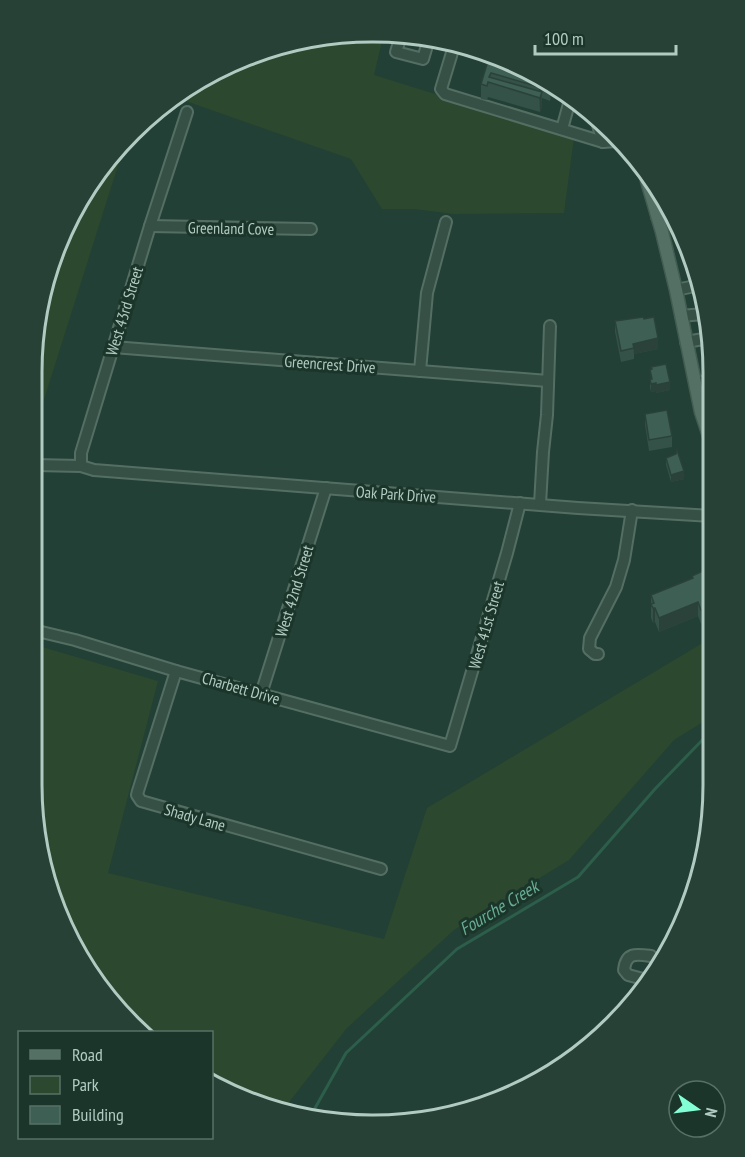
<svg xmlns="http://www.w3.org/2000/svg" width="745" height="1157" font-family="'PT Sans Narrow',sans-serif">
  <rect width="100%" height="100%" fill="#224035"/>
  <g fill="#2c482e">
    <polygon points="350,32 383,37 374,75 574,137 564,213 454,214 414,209 382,209 351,159 180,99 221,67"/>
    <polygon points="126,140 34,431 34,328 58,242 116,148"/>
    <polygon points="711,638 711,717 674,740 569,860 454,930 347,1028 286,1106 284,1112 263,1107 212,1080 212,1032 144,1032 89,974 49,894 32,784 32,644 158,681 108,873 384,939 427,808"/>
  </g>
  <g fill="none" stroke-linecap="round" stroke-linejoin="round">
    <polyline stroke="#2c5e4b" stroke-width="3" points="310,1117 346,1053 457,949 578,877 655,789 711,731"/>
    <g stroke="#546e64" stroke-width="14">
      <g id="minor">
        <polyline points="400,39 396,52 423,59 428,42"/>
        <polyline points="454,46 441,89 445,94 603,142 616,141"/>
        <polyline points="595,115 603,142"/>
        <polyline points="562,129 570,100"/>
        <polyline points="657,217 671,212"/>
        <polyline points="150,226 311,229"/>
        <polyline points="676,290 695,286"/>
        <polyline points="681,316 703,314"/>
        <polyline points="686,342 709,338"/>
        <polyline points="113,347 548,381"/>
        <polyline points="420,371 427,293 446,222"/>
        <polyline points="695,382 713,382"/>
        <polyline points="701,412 713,408"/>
        <polyline points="34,465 81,466 94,470 578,508 712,516"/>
        <polyline points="81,466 81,453 150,226 187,112"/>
        <polyline points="540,504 543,452 547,415 550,326"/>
        <polyline points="33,630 75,640 176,671 450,746 507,553 520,503"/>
        <polyline points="598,654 595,654 589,649 590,638 616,587 624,560 632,510"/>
        <polyline points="176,671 138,791 137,795 141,801 381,869"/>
        <polyline points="261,694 326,488"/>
        <path d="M647 980 628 975 624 970C626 952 636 954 651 956"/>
      </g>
    </g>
    <g stroke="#425c52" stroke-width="15">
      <polyline id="major" points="647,181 662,232 676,290 701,412 712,445"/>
    </g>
    <use href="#minor" stroke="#365046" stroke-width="10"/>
    <use href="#major" stroke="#547065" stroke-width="12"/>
  </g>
  <g fill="#345248">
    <polygon points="490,54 553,91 550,101 542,98 542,107 540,112 488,97 487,100 481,99 481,84"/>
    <polygon points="615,321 658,349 634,354 634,359 621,362 615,332"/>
    <polygon points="650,370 670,390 656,393 656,391 651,392 650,387 650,379 651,379"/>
    <polygon points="645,414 672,436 672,447 649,451 645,425"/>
    <polygon points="666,458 684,479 671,482 666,465"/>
    <polygon points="692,576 712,580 712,620 701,624 698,616 659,632 655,622 653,623 651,618 651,595 692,579"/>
  </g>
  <g fill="#2b423b">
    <polygon points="541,83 542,107 540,112 539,87"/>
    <polygon points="550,89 553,91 550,101"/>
    <polygon points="658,338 658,349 634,354 633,344"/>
    <polygon points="670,382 670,390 656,393 656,385"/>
    <polygon points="656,383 656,391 651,392 651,384"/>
    <polygon points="684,471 684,479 671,482 671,475"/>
    <polygon points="698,602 698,616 659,632 659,618"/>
    <polygon points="712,606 712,620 701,624 701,610"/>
    <polygon points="653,608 655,608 655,622 653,623"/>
  </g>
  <g fill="#3d5f54" stroke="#2b423b" stroke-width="1.5">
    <polygon points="490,54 541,84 539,87 491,73 489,77 542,92 540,98 488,82 487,86 481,84"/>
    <polygon points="643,317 644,319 654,317 658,338 633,344 634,348 621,351 615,321"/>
    <polygon points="666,364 670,382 656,385 656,383 651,384 650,379 652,379 650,370 652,369 651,367"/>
    <polygon points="667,410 672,436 649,440 645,414"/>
    <polygon points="677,450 684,471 671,475 666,458 676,454"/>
    <polygon points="707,569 712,580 712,606 701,610 698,602 659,618 655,608 653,608 651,604 654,603 651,595 693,578 692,576"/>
  </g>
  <g text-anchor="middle" stroke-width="6" stroke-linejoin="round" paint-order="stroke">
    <g font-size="16" fill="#b2cbc2" stroke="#1b352b">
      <text transform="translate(231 228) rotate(1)" y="6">Greenland Cove</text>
      <text transform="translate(124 311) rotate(-73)" y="6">West 43rd Street</text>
      <text transform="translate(330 364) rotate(4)" y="6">Greencrest Drive</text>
      <text transform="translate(396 494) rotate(4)" y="6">Oak Park Drive</text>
      <text transform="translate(294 591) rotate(-73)" y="6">West 42nd Street</text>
      <text transform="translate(486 625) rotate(-74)" y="6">West 41st Street</text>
      <text transform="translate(241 688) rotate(16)" y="6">Charbett Drive</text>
      <text transform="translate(195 817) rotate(16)" y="6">Shady Lane</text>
    </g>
    <g font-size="18" font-style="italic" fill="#68ad93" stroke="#1b352b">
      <text transform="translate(499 908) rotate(-31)" y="6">Fourche Creek</text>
    </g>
  </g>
  <path d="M0 0H745V1157H0ZM372 42H373A330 330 0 0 1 703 372V785A330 330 0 0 1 373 1115H372A330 330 0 0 1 42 785V372A330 330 0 0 1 372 42Z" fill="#274137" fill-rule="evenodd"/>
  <path fill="none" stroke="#b2cbc2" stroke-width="3" d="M372 42H373A330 330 0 0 1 703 372V785A330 330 0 0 1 373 1115H372A330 330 0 0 1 42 785V372A330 330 0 0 1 372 42Z"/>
  <rect x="18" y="1031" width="195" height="108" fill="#1b352b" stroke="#577167" stroke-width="1.5"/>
  <rect x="30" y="1050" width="30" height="9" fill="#547065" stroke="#577167" stroke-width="1.5"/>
  <text x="72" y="1061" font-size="18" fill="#b2cbc2">Road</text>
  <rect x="30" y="1076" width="30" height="18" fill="#2c482e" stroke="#577167" stroke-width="1.5"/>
  <text x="72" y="1091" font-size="18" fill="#b2cbc2">Park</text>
  <rect x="30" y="1106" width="30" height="18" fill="#3d5f54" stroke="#577167" stroke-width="1.5"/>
  <text x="72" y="1121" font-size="18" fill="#b2cbc2">Building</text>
  <g transform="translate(697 1109) rotate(104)"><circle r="28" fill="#1b352b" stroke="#577167" stroke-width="1.5"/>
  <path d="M0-4.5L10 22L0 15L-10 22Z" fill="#83ffd5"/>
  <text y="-9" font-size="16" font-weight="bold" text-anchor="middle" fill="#b2cbc2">N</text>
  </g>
  <path d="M535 45v9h141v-9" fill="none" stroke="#b2cbc2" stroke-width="3"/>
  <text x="544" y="45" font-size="18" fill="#b2cbc2" stroke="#1b352b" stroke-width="4.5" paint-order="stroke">100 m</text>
</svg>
